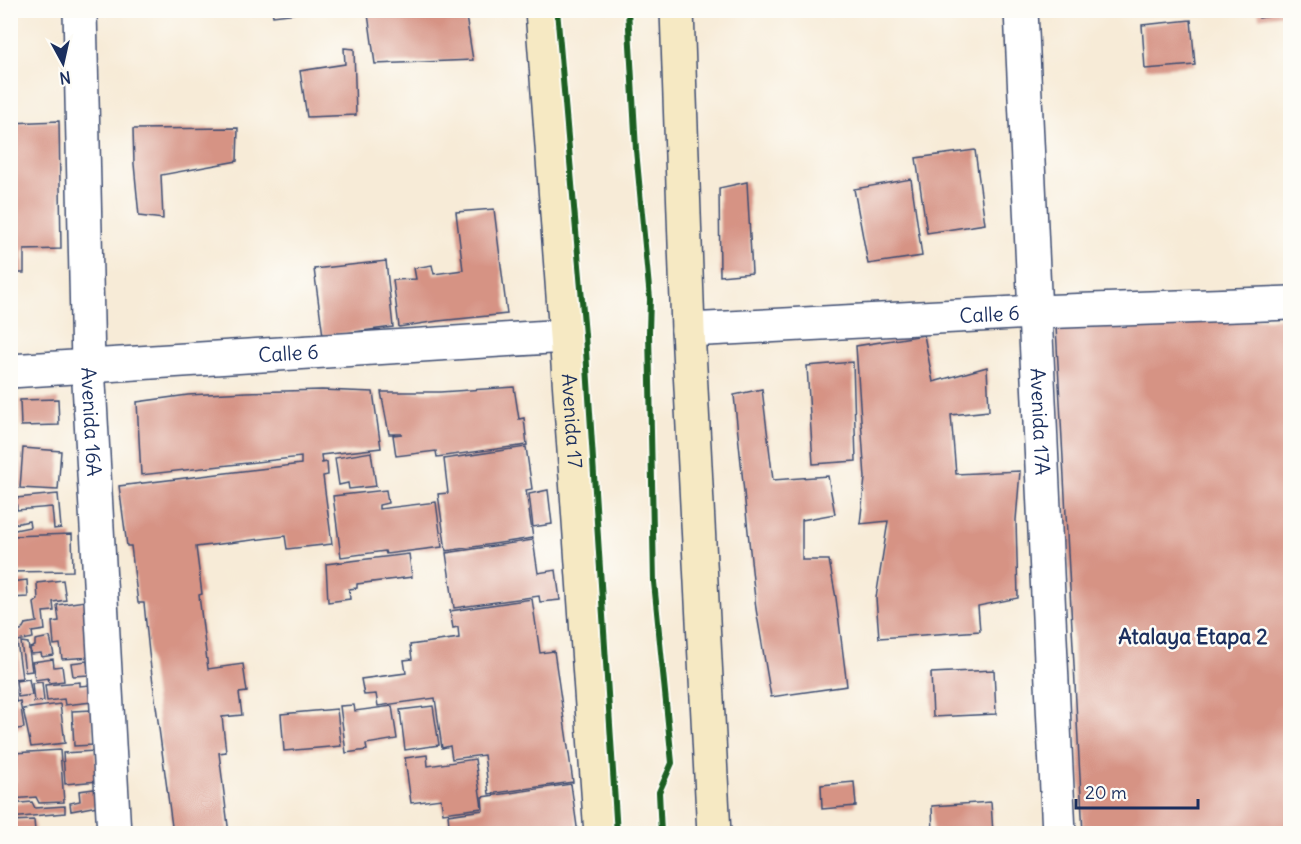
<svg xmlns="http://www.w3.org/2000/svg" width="1301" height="844" font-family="Delius,sans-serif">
  <rect width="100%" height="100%" fill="#fdfcf7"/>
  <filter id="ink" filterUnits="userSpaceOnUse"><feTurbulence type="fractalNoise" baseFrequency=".0167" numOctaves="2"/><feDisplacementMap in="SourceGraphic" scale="12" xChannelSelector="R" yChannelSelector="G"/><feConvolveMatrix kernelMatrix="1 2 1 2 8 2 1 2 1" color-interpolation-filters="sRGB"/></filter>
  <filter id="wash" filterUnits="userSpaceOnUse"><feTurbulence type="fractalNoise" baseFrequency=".008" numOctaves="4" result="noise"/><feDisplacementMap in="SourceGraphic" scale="24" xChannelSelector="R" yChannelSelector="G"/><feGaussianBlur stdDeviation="1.35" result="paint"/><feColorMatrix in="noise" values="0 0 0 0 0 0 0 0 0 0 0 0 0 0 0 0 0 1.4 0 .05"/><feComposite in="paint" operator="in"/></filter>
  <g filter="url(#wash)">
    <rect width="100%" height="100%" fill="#f7ebd7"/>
    <g id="blocks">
      <g fill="#d69384">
        <polygon points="272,10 305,10 305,12 273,16"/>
        <polygon points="410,10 465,10 473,60 375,64 368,14"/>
        <polygon points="1258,10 1283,10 1284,14 1259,18"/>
        <polygon points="1191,20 1195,65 1145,69 1142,25"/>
        <polygon points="344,48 354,49 356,115 307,117 300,71 345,64"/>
        <polygon points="59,121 61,249 24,250 24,273 10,273 10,123"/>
        <polygon points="238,128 237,161 161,175 163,219 139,216 134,164 133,129"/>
        <polygon points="975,150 985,224 927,233 916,158"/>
        <polygon points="911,179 922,256 868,264 854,189"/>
        <polygon points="747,182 752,273 720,276 719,188"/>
        <polygon points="494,209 507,314 438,321 399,327 393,280 416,279 414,268 432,265 434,274 463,270 456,212"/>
        <polygon points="386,261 393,327 323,336 314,269"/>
        <polygon points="1290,318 1290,834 1083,834 1056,327"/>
        <polygon points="924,335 933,382 987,367 989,411 951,415 956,474 1020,471 1016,520 1018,598 978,606 980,631 879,638 876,598 888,521 860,524 865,478 856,346"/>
        <polygon points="853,362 856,461 813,464 807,366"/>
        <polygon points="514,387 519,419 524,418 527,445 437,457 436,451 396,456 393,435 402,434 389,434 381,392 440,392"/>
        <polygon points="762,389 773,480 828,476 835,514 802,520 802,560 829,560 836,598 847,686 771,697 756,609 734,395"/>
        <polygon points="322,390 373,392 381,448 321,455 322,463 327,462 328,475 323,476 332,544 287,549 285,536 196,547 202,594 199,595 208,669 243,664 247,692 239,693 242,715 222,717 226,752 219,753 229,834 173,834 149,653 144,603 138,603 131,546 127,546 119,486 301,464 301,457 141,475 137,402 188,395 246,392"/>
        <polygon points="58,399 59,425 21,426 20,400"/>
        <polygon points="526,447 532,489 526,490 533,538 446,551 438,494 448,493 444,459"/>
        <polygon points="23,448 61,451 58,490 20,488"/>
        <polygon points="371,452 376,486 349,489 348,483 339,485 335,458"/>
        <polygon points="386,490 388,503 379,505 379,509 436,502 442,547 386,554 385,551 341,557 333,496"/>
        <polygon points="548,490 552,524 533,527 529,494"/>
        <polygon points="58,494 61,528 54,529 52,507 17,510 16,498"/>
        <polygon points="29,521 30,527 10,531 10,525"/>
        <polygon points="72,534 73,571 10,572 10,536"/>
        <polygon points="533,540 538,573 556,570 560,600 540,602 539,596 454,608 446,553"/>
        <polygon points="409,554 412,577 357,584 357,588 349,589 350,599 328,602 326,564"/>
        <polygon points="27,580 28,597 10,598 10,582"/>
        <polygon points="63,580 66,600 53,602 54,611 43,612 45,630 32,632 33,638 17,641 22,678 13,679 16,702 20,701 24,728 12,730 10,723 10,631 21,631 25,624 37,622 34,603 38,600 37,583"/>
        <polygon points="532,599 540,653 554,651 573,782 489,794 484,755 452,759 450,746 442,748 435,698 378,706 376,694 364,695 361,679 406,673 404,660 412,659 410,645 459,638 458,627 453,628 450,611"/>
        <polygon points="85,601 91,657 62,659 60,644 54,645 52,622 59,621 57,605"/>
        <polygon points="50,637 54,655 42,657 41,653 31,654 30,648 35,646 35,640"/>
        <polygon points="21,642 28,643 32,671 25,672"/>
        <polygon points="53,659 54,667 62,666 64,681 49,683 48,678 35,680 32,662"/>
        <polygon points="87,661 89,675 73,676 71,663"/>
        <polygon points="994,670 996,714 933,717 931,673"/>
        <polygon points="29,679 32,695 18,697 16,681"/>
        <polygon points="42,682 44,701 34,702 32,683"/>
        <polygon points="80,682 80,686 90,685 92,702 65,705 64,699 47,701 45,685"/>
        <polygon points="60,704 65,743 31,747 23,709"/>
        <polygon points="354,705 355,711 392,706 397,739 366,744 367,750 346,753 340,706"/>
        <polygon points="433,706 439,745 405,750 400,710"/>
        <polygon points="337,709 341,746 284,751 281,714"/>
        <polygon points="92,710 94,745 74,746 72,711"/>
        <polygon points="60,750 64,802 39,803 36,797 12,799 10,793 10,783 16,781 14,753"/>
        <polygon points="95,751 98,781 65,784 63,753"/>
        <polygon points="427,755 428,766 475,759 482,808 443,813 441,799 411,803 405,758"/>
        <polygon points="854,782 856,806 822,809 821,785"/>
        <polygon points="571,784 578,834 450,834 448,815 483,810 482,797"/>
        <polygon points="101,788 103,805 71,811 70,803 80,801 79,791"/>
        <polygon points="32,802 35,808 65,806 65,813 10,818 10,804"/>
        <polygon points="991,802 993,834 933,834 932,806"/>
        <polygon points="34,820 35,831 24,832 24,834 10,834 10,821"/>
      </g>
    </g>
  </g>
  <g filter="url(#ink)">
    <use href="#blocks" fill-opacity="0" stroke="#3c4b70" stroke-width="1.5"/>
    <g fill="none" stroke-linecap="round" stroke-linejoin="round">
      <g stroke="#3c4b70" stroke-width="36">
        <g id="minor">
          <path id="s1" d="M80 10 88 365 114 834"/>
          <path id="s2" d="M1021 10 1059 834"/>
          <path id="s3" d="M688 330 1035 312 1290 303"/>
          <path id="s4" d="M10 371 566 336"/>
        </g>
      </g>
      <g stroke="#3c4b70" stroke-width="36">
        <g id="secondary">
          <path id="s5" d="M542 10 566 336 601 834"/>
          <polyline points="677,10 688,330 714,834"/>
        </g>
      </g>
      <use href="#minor" stroke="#fff" stroke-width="33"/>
      <use href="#secondary" stroke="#f6e9c3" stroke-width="33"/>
      <g stroke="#fdfcf7" stroke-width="10">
        <g id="cycleway">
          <polyline points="557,10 585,335 617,834"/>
          <polyline points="628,10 636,150 650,299 649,332 654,582 672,763 659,792 661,834"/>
        </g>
      </g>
      <use href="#cycleway" stroke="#1b5e20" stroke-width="6"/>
    </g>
  </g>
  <g text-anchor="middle" stroke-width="5" stroke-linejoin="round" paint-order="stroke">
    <g font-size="20" fill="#1b2f5e" stroke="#fdfcf7">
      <text dy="7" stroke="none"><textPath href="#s3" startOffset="302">Calle 6</textPath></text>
      <text dy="7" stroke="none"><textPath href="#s4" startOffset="279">Calle 6</textPath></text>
      <text dy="7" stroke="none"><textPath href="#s1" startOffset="412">Avenida 16A</textPath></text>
      <text dy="7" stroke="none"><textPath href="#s5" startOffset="412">Avenida 17</textPath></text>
      <text dy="7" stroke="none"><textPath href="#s2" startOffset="412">Avenida 17A</textPath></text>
    </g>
    <g font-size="21" font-weight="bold" fill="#1b2f5e" stroke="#fdfcf7">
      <text x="1193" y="644">Atalaya Etapa 2</text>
    </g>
  </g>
  <rect width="1301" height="844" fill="none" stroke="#fdfcf7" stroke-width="36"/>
  <g transform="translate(63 63) rotate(172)" stroke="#fdfcf7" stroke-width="4.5" paint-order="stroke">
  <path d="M0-4.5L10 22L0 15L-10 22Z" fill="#1b2f5e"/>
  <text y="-9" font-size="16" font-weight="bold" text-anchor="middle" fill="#1b2f5e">N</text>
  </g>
  <path d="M1076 799v9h122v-9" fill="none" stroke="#1b2f5e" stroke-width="3"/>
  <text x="1085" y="799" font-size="18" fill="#1b2f5e" stroke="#fdfcf7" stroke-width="4.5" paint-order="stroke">20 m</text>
</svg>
